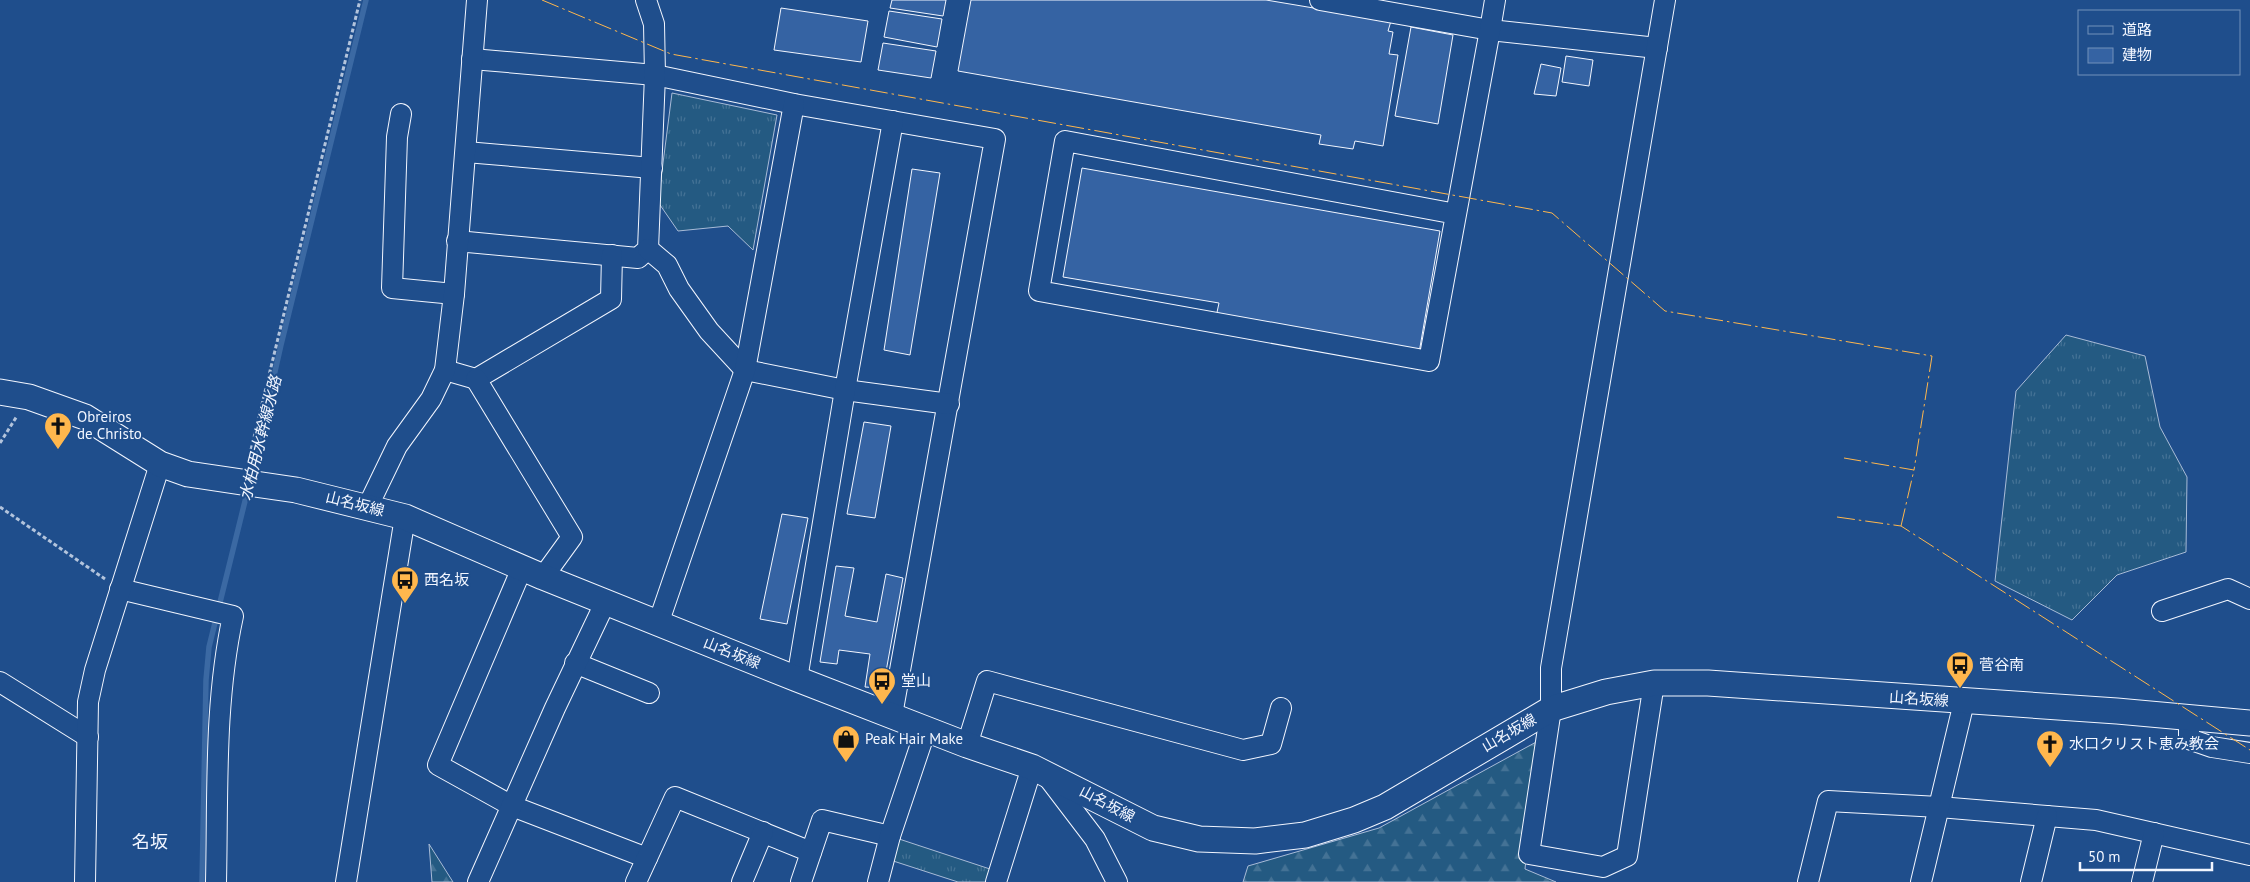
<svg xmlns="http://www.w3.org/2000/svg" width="2250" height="882" font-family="'PT Sans','Noto Sans JP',sans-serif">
  <defs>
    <pattern id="grass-tufts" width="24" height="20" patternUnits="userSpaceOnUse" patternTransform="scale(1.25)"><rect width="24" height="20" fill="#245a82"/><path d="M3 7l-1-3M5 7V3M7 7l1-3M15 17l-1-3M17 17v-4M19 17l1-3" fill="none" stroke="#447295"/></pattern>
    <pattern id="forest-firs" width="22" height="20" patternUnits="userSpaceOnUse" patternTransform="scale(1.25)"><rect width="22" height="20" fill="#245a82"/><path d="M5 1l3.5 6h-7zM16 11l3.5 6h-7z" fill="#447295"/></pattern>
  </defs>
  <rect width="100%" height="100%" fill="#1f4e8c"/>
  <g fill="url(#grass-tufts)" stroke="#a8bbd7">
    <polygon points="672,93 777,115 753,250 728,226 678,231 658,202"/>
    <polygon points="2066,335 2145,356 2160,427 2187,477 2186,552 2117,575 2072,620 1995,581 2016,391"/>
    <polygon points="890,836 999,872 996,882 958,882 884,858"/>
  </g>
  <g fill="url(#forest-firs)" stroke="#a8bbd7">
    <polygon points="1538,741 1525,869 1556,882 1243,882 1248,866 1379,828"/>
    <polygon points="429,844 453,882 432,882"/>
  </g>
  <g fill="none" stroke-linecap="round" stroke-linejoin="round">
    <g stroke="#3b69a3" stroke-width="5.5">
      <polyline points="251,478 281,345 366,0"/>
      <polyline points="202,882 206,680 209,647 248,489"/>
    </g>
  </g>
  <g fill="#3563a3" stroke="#f2f6ff">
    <polygon points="892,0 946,0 943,16 890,8"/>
    <polygon points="971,0 1266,0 1391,21 1388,31 1393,32 1389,54 1398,55 1383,146 1355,141 1353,149 1319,144 1321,135 958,71"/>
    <polygon points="781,8 868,21 861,62 774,50"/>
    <polygon points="889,11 942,19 937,47 884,37"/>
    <polygon points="1411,27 1453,35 1438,124 1395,116"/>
    <polygon points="883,43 936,51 931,78 878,70"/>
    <polygon points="1566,56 1593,60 1589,86 1562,82"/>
    <polygon points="1541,64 1561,68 1556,96 1534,94"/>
    <polygon points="1082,168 1440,231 1419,353 1216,317 1219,303 1063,277"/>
    <polygon points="912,169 940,173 910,355 884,350"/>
    <polygon points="864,422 891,426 875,518 847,514"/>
    <polygon points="782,514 808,518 787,624 760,619"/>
    <polygon points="836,566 854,568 845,616 877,622 886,574 903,578 883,688 865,687 870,654 839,650 837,664 820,662"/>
  </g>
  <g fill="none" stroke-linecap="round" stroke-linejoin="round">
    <g stroke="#f2f6ff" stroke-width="22">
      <g id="minor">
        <polyline points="1320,0 1490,30 1657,48"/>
        <polyline points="472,59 655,75 794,104 995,139 892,715"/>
        <polyline points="401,114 397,137 392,288 454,294"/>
        <polyline points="466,152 652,168"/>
        <polyline points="1456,214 1065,141 1039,291 1429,361 1490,30 1495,0"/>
        <polyline points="457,241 638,258 648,249 655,75 654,24 646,0"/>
        <polyline points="648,249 667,265 679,289 709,331 745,370 845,390 949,404"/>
        <polyline points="445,370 476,379 611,299 612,255"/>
        <polyline points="476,379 572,537 543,577"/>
        <polyline points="368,506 397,446 431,399 445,370 454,294 477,0"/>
        <polyline points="522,568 438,765 512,806 647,858"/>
        <path d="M120 589 233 616C214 703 218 793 216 882"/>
        <polyline points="2162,611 2228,589 2250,599"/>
        <polyline points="658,624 745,370 794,104"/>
        <polyline points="575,663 649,693"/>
        <polyline points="797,679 845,390 893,121"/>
        <polyline points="0,682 88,737"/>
        <polyline points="1654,683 1627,856 1603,867 1529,854 1551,709 1551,668 1665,0"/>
        <polyline points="2189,718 2189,739 2212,747 2250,753"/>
        <polyline points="967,745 987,681 1243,750 1271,744 1281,708"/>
        <polyline points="1047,776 1095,839 1117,882"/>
        <polyline points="85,882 88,702 95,670 160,464"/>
        <polyline points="346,882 405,517"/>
        <polyline points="478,882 555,708 605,603"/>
        <polyline points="636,882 675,797 811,852"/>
        <polyline points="742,882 763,832"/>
        <polyline points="801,882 822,820 890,836"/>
        <polyline points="878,882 890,836 926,729"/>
        <polyline points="996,882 1032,767"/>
        <polyline points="1808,882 1828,801 1939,807 2096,820 2250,855"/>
        <polyline points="1921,882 1964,702"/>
        <polyline points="2031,882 2047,816"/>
        <polyline points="2142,882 2154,833"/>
      </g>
    </g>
    <g stroke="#f2f6ff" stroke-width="27">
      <polyline id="major" points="0,392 29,397 85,417 160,464 188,474 296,490 405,517 543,577 797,679 967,745 1032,767 1153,828 1199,839 1255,841 1305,835 1354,820 1385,807 1551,709 1606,692 1654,683 1708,683 2117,711 2250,723"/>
    </g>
    <g stroke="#b3c4dc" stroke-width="3" stroke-dasharray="4 2.5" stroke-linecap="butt">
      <polyline points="0,443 17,416"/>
      <polyline points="248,462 360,0"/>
      <polyline points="0,507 105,579"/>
    </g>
    <use href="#minor" stroke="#1f4e8c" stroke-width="20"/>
    <use href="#major" stroke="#1f4e8c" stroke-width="25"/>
    <g stroke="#ffb74d" stroke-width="1" stroke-dasharray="18 4 2.5 4" stroke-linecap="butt">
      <polyline points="542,0 671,54 1552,213 1665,311 1932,356 1914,470 1844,458"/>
      <polyline points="1837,517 1901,526 2250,750"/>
      <polyline points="1901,526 1914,470"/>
    </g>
  </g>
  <defs>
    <g id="church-pin" transform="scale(1.4375)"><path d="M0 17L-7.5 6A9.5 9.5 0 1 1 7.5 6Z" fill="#ffb74d" stroke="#1f4e8c"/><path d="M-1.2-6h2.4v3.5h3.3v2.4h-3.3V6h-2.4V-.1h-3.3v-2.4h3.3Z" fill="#111"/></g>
    <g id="bus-pin" transform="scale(1.4375)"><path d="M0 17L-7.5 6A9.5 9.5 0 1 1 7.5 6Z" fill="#ffb74d" stroke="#1f4e8c"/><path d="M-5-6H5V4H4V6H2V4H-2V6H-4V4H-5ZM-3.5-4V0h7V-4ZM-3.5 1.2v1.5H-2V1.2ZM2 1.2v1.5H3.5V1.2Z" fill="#111"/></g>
    <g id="shop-pin" transform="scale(1.4375)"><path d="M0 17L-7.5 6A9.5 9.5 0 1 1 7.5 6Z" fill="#ffb74d" stroke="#1f4e8c"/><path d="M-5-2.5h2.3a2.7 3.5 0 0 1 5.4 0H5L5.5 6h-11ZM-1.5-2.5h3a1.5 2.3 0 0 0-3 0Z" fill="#111"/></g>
  </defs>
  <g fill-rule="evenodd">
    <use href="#church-pin" x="58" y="426"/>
    <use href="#bus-pin" x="405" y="580"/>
    <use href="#bus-pin" x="1960" y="665"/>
    <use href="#bus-pin" x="882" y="681"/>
    <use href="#shop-pin" x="846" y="739"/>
    <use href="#church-pin" x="2050" y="744"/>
  </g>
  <g text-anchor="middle" stroke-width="4" stroke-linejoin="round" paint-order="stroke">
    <g font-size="15" fill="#f2f6ff" stroke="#1f4e8c" text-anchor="start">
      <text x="77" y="422">Obreiros<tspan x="77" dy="17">de Christo</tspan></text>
      <text x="424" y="585">西名坂</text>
      <text x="1979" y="670">菅谷南</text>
      <text x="901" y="686">堂山</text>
      <text x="865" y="744">Peak Hair Make</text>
      <text x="2069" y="749">水口クリスト恵み教会</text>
    </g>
    <g font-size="15" fill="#f2f6ff" stroke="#1f4e8c">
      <text transform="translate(355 504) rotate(14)" y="5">山名坂線</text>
      <text transform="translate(732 653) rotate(22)" y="5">山名坂線</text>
      <text transform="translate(1919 699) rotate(4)" y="5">山名坂線</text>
      <text transform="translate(1509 733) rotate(-30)" y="5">山名坂線</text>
      <text transform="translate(1107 804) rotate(28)" y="5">山名坂線</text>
    </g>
    <g font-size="16" font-style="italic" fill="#f2f6ff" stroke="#1f4e8c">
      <text transform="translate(260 438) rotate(-76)" y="6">水柏用水幹線水路</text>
    </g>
    <g font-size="18" fill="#f2f6ff" stroke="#1f4e8c">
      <text x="150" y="848">名坂</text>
    </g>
  </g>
  <rect x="2078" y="10" width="162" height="65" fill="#1f4e8c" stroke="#7391ba"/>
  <rect x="2088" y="26" width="25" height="8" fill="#1f4e8c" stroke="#7391ba"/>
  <text x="2122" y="35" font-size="15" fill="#f2f6ff">道路</text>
  <rect x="2088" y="48" width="25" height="15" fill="#3563a3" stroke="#7391ba"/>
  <text x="2122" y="60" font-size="15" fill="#f2f6ff">建物</text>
  <path d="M2080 862v8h132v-8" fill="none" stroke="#f2f6ff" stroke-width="2.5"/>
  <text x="2088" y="862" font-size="15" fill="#f2f6ff" stroke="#1f4e8c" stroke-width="4" paint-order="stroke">50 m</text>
</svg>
